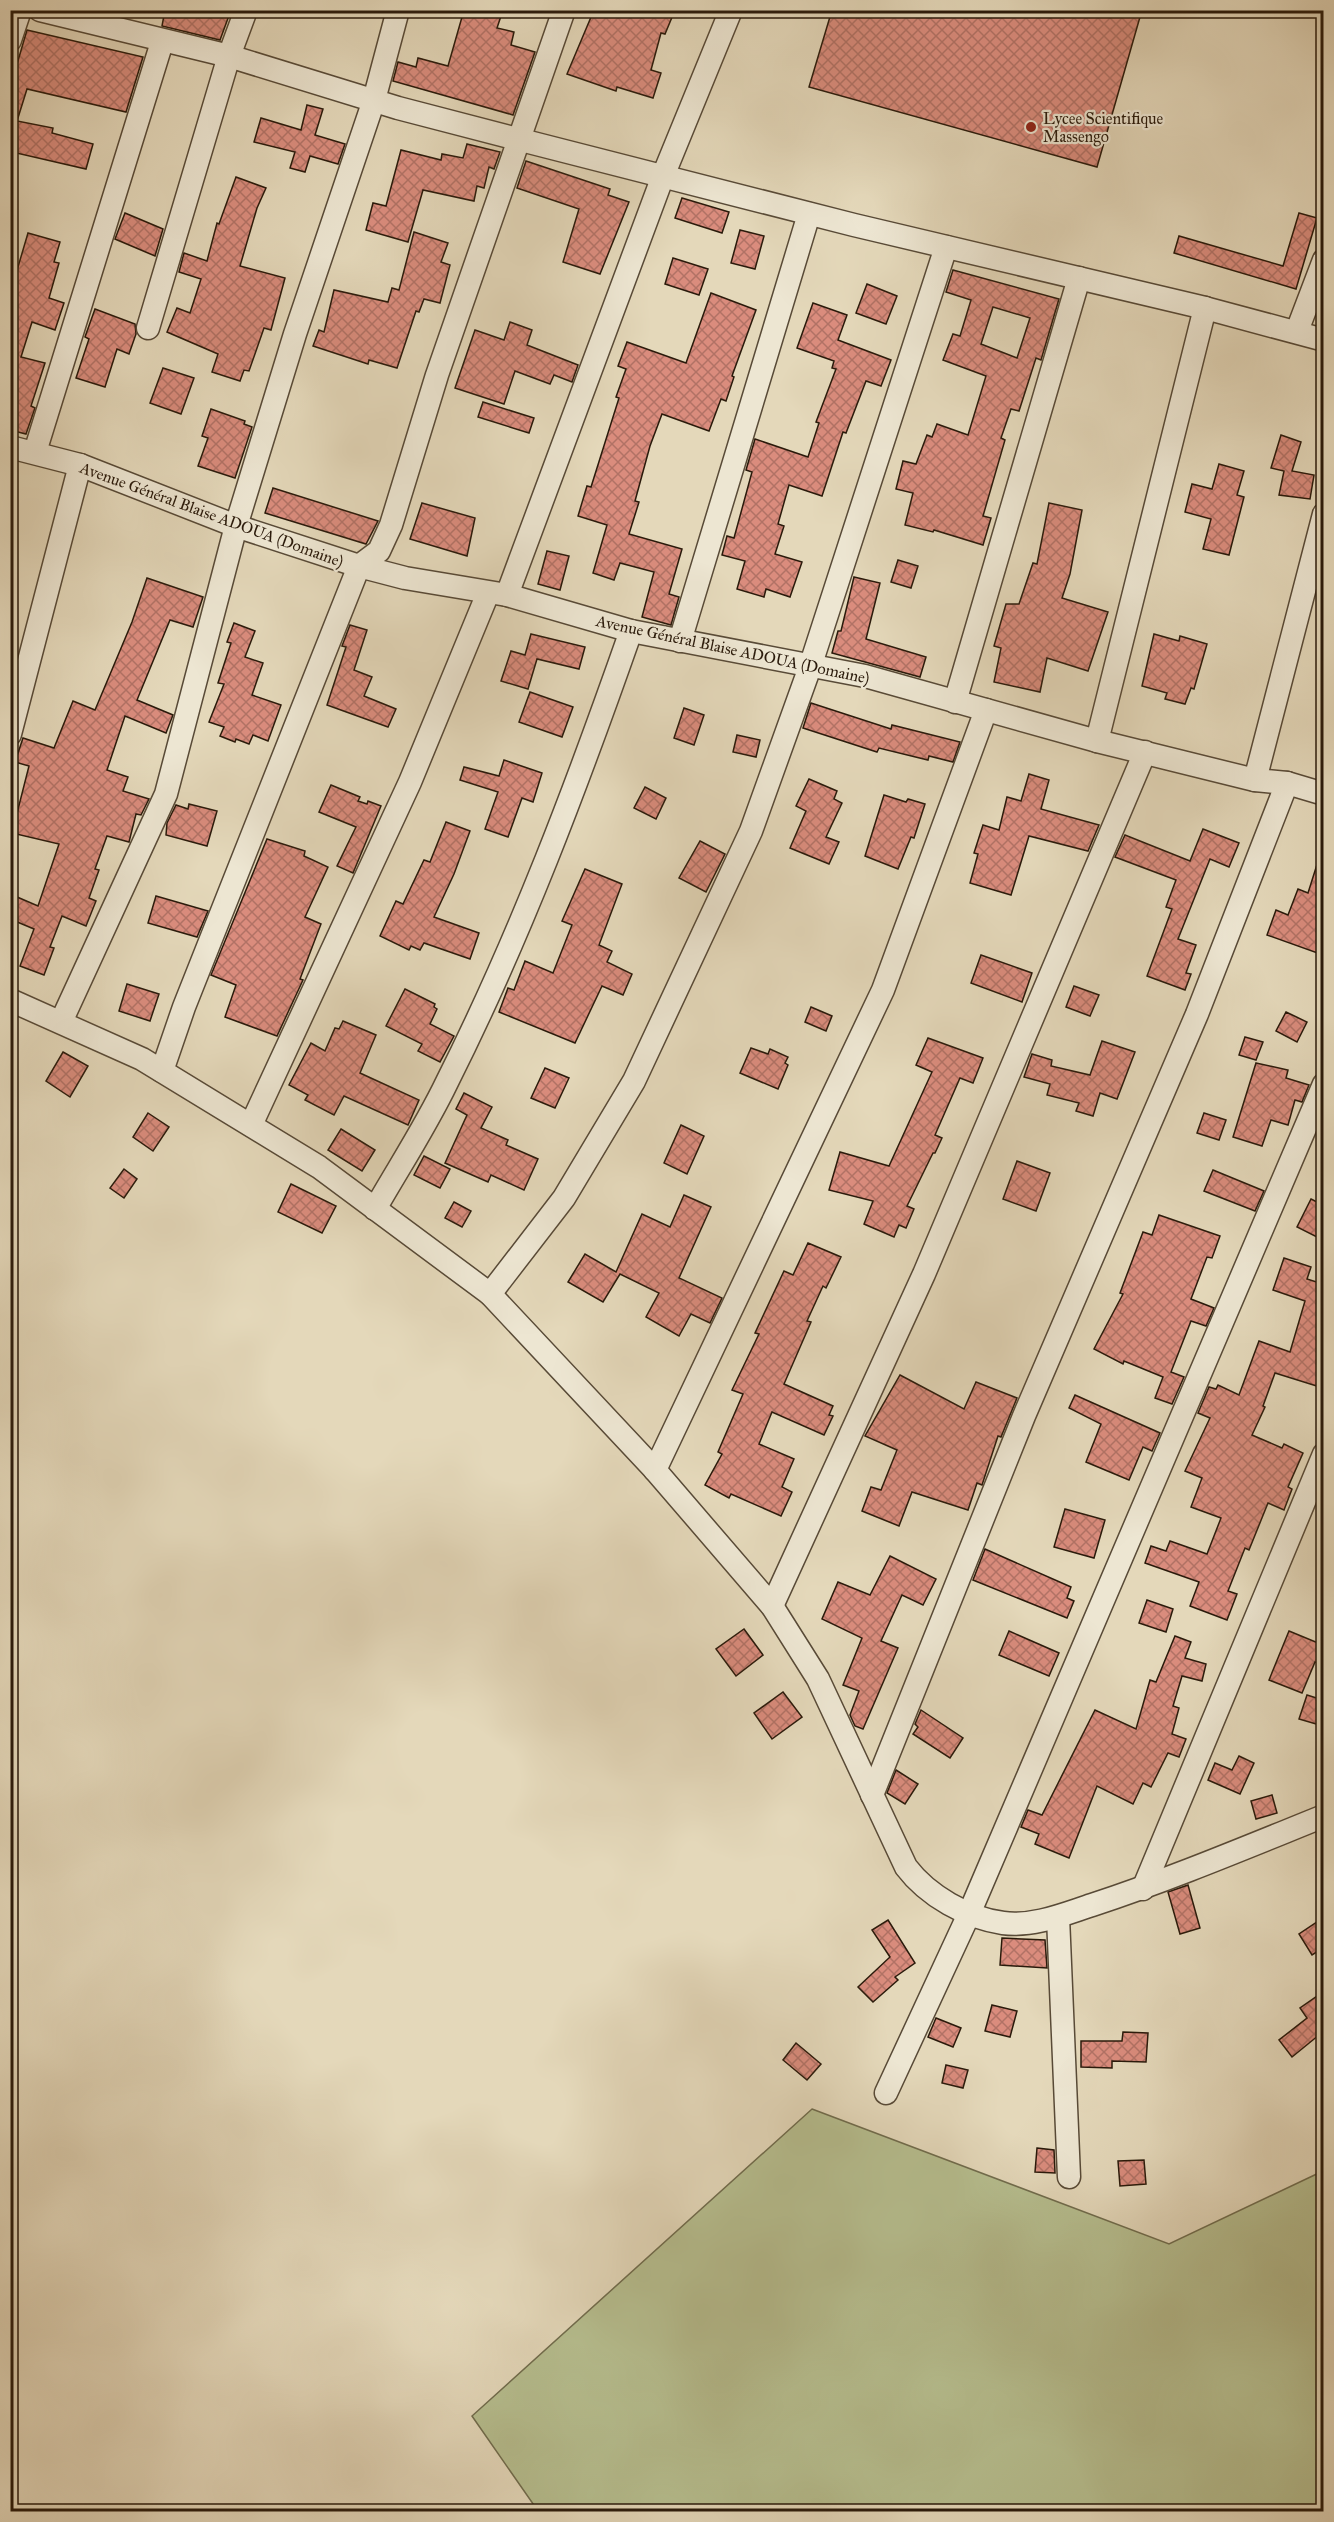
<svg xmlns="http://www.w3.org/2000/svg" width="1334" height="2522" font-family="'IM FELL Great Primer',serif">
  <defs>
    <pattern id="building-cross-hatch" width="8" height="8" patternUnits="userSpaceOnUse" patternTransform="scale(1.5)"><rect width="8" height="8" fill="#da8c7d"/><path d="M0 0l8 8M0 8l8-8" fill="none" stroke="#b17265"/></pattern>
  </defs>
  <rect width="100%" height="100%" fill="#e4d8ba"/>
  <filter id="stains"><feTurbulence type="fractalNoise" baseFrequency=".00333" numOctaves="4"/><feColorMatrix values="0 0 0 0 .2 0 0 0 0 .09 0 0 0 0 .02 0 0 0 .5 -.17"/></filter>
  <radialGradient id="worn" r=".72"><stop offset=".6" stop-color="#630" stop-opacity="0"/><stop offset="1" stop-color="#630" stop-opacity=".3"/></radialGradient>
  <polygon fill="#b6be8f" stroke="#706c4d" stroke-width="1.5" points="812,2109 1169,2244 1323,2171 1323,2511 538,2511 472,2416"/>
  <g fill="url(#building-cross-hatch)" stroke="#2a1a0b" stroke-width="1.5" fill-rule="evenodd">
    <polygon points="165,10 231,10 220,40 162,26"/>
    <polygon points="464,10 480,10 501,16 497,28 514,32 511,45 535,52 513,115 393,81 398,62 416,67 418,58 448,66"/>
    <polygon points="594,10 675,10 665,34 661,33 651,70 661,73 653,98 617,87 616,91 567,74"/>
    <polygon points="832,10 1142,10 1097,167 809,87"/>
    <polygon points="27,30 143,57 126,112 27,89 17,121 53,128 52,133 93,144 86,169 12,152 15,137 10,136 10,88"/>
    <polygon points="307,105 323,109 315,135 345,144 338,164 310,156 305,172 290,168 295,152 254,142 261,118 301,130"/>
    <polygon points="467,144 500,152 494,169 489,167 484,188 477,186 474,201 423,190 408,242 366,230 373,203 386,206 401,150 441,160 442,154 463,158"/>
    <polygon points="526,161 610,189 608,195 629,202 600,274 563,262 579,209 517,188"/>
    <polygon points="236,177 266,188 257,208 240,266 285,278 271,330 264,328 249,371 244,370 240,381 212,372 218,354 167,332 177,308 190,313 201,279 179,272 184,253 207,261 217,223 219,224"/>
    <polygon points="682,198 729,212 722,233 675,218"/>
    <polygon points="125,213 163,229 155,256 115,239"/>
    <polygon points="1299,213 1317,218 1296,289 1174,253 1179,236 1283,266"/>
    <polygon points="740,230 764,236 755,269 731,263"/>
    <polygon points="414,232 448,243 441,262 450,265 440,303 424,299 419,312 416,311 397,368 369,360 368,364 313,346 319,330 324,332 334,290 388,302 392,288 399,290"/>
    <polygon points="28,233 60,242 54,262 59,263 49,298 64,303 55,330 32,322 21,357 45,363 31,406 35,408 26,434 10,430 10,294"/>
    <polygon points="673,258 708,269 699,295 665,284"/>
    <path d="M953 270 1059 299 1041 360 1036 358 1019 411 1011 409 1001 438 1005 440 983 516 991 518 983 545 934 530 933 532 905 525 913 493 896 489 903 461 916 464 927 435 932 437 937 424 968 435 986 376 943 360 953 334 960 336 971 300 946 292ZM993 307 1030 318 1017 358 981 344Z"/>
    <polygon points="867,284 897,296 886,324 856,313"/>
    <polygon points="711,293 756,310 732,376 734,377 726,401 721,399 709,431 662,414 650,446 635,501 639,502 629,534 682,549 669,594 679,597 671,625 642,617 654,572 620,563 614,580 593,573 607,525 578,516 587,486 591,487 619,398 616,397 626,369 618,366 627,342 686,363"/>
    <polygon points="813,303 847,315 838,340 891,360 881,386 866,381 846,433 843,432 822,496 789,485 778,524 784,526 775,554 802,562 790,597 766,589 764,597 737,589 745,561 722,555 727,536 734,538 752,472 746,470 755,439 808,457 819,423 816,422 836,369 832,368 834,361 797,348"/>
    <polygon points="95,309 135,324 136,334 129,354 117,349 105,387 76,378 89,339 85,337"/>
    <polygon points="510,322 532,330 527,345 578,365 572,382 554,375 550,384 515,371 504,404 455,388 475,330 504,340"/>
    <polygon points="163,368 194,378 181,414 150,403"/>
    <polygon points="483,402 534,418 529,433 478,417"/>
    <polygon points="211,409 245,421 244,424 252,427 235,478 198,466 208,438 202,436"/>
    <polygon points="1281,435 1301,442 1292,471 1314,475 1310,499 1279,495 1284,471 1271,468"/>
    <polygon points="1219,464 1244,471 1237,495 1244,497 1229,555 1203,549 1211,519 1185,512 1192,484 1212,489"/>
    <polygon points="273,488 378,521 366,544 265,513"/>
    <polygon points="422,503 475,518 467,556 410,539"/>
    <polygon points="1049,503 1082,510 1070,574 1062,598 1108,612 1088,671 1047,658 1040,692 994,682 1001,648 994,646 1006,604 1019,604 1033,563 1037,564"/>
    <polygon points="547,551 569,556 560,590 538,584"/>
    <polygon points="898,560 918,566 911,588 891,582"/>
    <polygon points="854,577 880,583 866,639 926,657 920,677 832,653 838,631 841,631"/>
    <polygon points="147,578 203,597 193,627 170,620 137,700 173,715 166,733 125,716 107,770 128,777 123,791 149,799 141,815 136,814 129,842 107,836 95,869 99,870 89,898 96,901 86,926 62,916 50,947 54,948 44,975 20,966 34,929 10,919 10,894 38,906 59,844 12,833 29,766 15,762 23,738 54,748 73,701 95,710 132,622"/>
    <polygon points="234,623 255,631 245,657 263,663 252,695 281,705 268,741 253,735 249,744 236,739 235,742 220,736 224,727 209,722 224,684 218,683 231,643 227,642"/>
    <polygon points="350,625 367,630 354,670 372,677 364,696 396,709 388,727 327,705 346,647 342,646"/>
    <polygon points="531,634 585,647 579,669 537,659 528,689 501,681 511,651 525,655"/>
    <polygon points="1154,634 1179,641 1180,636 1207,644 1194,689 1191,688 1185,704 1165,699 1167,693 1142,686"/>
    <polygon points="530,692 573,707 562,737 519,722"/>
    <polygon points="811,703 891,729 892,725 960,742 953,762 929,756 928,760 879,748 877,752 803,728"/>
    <polygon points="684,708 704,715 694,745 674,738"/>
    <polygon points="737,735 760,740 756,757 733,752"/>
    <polygon points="504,760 542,773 533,802 522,798 508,837 485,829 498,792 460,780 464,767 499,776"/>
    <polygon points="1029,774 1049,780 1041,809 1099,825 1088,851 1029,836 1011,895 970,883 978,854 974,853 983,825 999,830 1007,797 1021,801"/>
    <polygon points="809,779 837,791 834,799 842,803 826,837 839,842 829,864 790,848 806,811 796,806"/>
    <polygon points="331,785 360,797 358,801 367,804 368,801 381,806 353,873 337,866 356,827 319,812"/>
    <polygon points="645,787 666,798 656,819 634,808"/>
    <polygon points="884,795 906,802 908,799 925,804 914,838 911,837 898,869 865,856"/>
    <polygon points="189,804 217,811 207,846 166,835 167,823 176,805 188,809"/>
    <polygon points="446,822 470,831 454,874 434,917 479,933 470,959 424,943 420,950 411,946 409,950 380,936 396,901 403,904 424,860 430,862"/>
    <polygon points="1203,829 1239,843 1229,867 1210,859 1178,939 1196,945 1186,973 1191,974 1185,990 1147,976 1172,909 1166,907 1176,880 1115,857 1125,835 1190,861"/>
    <polygon points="267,839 305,851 304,856 328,867 305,917 321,924 300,979 303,980 277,1036 225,1017 236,985 211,975"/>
    <polygon points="700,841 725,854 706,892 679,878"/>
    <polygon points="1320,855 1323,856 1323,955 1267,935 1276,910 1288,915 1298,889 1308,893"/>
    <polygon points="585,869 622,884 599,945 612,951 607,962 632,974 623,995 602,986 575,1043 499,1012 508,988 514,990 525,961 553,973 572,925 562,921"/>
    <polygon points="156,896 208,911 197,937 148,923"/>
    <polygon points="981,955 1032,973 1022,1002 971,983"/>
    <polygon points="127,984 159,994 150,1021 119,1011"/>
    <polygon points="1074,986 1099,995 1090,1016 1066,1007"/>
    <polygon points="405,989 435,1004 434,1007 437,1009 430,1024 454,1036 440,1062 418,1051 422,1044 386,1026"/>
    <polygon points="811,1007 832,1016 826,1031 805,1022"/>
    <polygon points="1286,1012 1307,1022 1297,1042 1276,1031"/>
    <polygon points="343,1021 376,1035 360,1073 419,1100 408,1125 344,1096 334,1115 305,1100 308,1095 289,1085 311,1043 325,1051 335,1028 339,1029"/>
    <polygon points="1245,1037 1263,1042 1256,1060 1239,1055"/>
    <polygon points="928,1038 983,1058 973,1083 960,1078 935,1135 942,1138 935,1153 933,1153 907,1206 914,1209 906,1228 899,1225 894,1237 864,1224 873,1201 829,1190 840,1152 889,1166 932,1072 916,1065"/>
    <polygon points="1102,1041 1135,1052 1117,1099 1100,1093 1093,1116 1076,1111 1079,1103 1047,1095 1050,1084 1024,1077 1032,1054 1052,1060 1051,1066 1090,1075"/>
    <polygon points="751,1048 768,1054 770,1049 788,1057 785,1063 788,1065 778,1089 740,1073"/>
    <polygon points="63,1052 88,1066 70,1097 46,1081"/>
    <polygon points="1256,1063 1288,1070 1286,1078 1309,1085 1302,1102 1295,1100 1288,1125 1271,1120 1262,1146 1233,1137"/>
    <polygon points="545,1068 569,1078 555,1108 531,1098"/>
    <polygon points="464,1093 492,1107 481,1128 508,1140 506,1145 538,1159 524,1190 491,1175 488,1182 445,1163 467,1115 456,1109"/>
    <polygon points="148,1113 169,1127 153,1151 133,1137"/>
    <polygon points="1204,1113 1226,1120 1219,1140 1197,1133"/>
    <polygon points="681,1125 704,1136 687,1174 664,1163"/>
    <polygon points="341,1129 375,1150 362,1171 328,1150"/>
    <polygon points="424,1156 450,1169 440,1188 414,1175"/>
    <polygon points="1017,1161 1050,1173 1036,1211 1003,1199"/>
    <polygon points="124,1169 137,1179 124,1198 110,1188"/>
    <polygon points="1213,1170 1264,1191 1255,1211 1204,1191"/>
    <polygon points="291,1184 336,1206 322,1233 278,1212"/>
    <polygon points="684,1195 711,1207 679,1278 722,1298 710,1323 691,1314 679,1336 646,1317 659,1293 620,1274 603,1302 568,1282 585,1254 616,1272 642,1214 670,1227"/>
    <polygon points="1311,1199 1323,1205 1323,1240 1297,1227"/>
    <polygon points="454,1202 471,1211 462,1227 445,1218"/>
    <polygon points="1159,1215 1220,1236 1212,1258 1207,1257 1191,1299 1214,1308 1206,1326 1191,1321 1171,1372 1184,1377 1172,1404 1155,1398 1163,1377 1124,1361 1123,1364 1094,1349 1123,1294 1120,1293 1143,1232 1152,1235"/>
    <polygon points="808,1243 841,1257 826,1288 823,1286 807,1321 811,1322 784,1384 833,1406 829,1415 833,1416 824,1435 772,1412 759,1444 794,1459 782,1487 792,1492 781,1516 731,1494 729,1498 705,1485 722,1454 718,1452 743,1394 732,1390 759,1334 755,1333 784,1271 793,1275"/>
    <polygon points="1284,1258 1311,1267 1307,1279 1323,1284 1323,1388 1275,1373 1263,1406 1265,1407 1252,1435 1282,1448 1284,1444 1303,1453 1288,1487 1292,1489 1284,1510 1268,1503 1249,1550 1245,1548 1228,1591 1237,1594 1227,1620 1190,1606 1199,1582 1145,1563 1151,1546 1166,1551 1170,1541 1207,1554 1221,1518 1191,1507 1202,1478 1185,1471 1210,1418 1198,1413 1209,1387 1216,1389 1218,1385 1239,1395 1259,1341 1290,1352 1305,1301 1273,1290"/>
    <polygon points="900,1375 964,1409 976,1382 1017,1398 1001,1437 998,1436 982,1485 977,1483 968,1510 912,1492 899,1526 862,1511 871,1487 881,1490 897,1450 865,1436"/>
    <polygon points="1075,1395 1160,1433 1152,1451 1143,1447 1129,1480 1086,1462 1101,1424 1069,1408"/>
    <polygon points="1065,1509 1105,1520 1094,1558 1054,1547"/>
    <polygon points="985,1549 1071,1587 1067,1598 1074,1601 1067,1618 973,1580"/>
    <polygon points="890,1556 936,1579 923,1605 902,1595 881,1641 898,1648 863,1729 855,1726 850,1715 859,1691 843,1685 862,1638 822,1619 838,1582 870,1595"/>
    <polygon points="1147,1600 1173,1609 1166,1632 1139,1623"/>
    <polygon points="744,1629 763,1655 736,1676 716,1649"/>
    <polygon points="1009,1631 1059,1653 1049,1676 999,1655"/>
    <polygon points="1289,1631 1323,1645 1323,1665 1315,1662 1302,1693 1269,1680"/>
    <polygon points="1175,1636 1191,1642 1185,1658 1206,1664 1202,1681 1182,1676 1173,1706 1179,1708 1172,1734 1186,1739 1179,1757 1168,1753 1151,1787 1143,1783 1133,1804 1097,1786 1069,1858 1035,1844 1039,1834 1021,1827 1028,1810 1042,1815 1095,1710 1136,1729 1150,1680 1156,1682"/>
    <polygon points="783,1692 802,1717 772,1739 754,1713"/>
    <polygon points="1307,1695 1323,1700 1323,1726 1299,1719"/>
    <polygon points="921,1710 963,1738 950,1758 913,1734 918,1727 915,1724"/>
    <polygon points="1239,1756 1254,1763 1240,1794 1208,1780 1215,1763 1232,1770"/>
    <polygon points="896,1770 918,1784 905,1804 887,1793"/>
    <polygon points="1272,1795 1277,1813 1256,1819 1251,1801"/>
    <polygon points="1188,1885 1200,1928 1180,1934 1168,1892"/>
    <polygon points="1323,1918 1323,1948 1312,1955 1299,1934"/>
    <polygon points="888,1920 915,1963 895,1977 898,1980 873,2002 858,1987 890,1957 872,1930"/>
    <polygon points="1002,1938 1045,1940 1047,1968 1000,1965"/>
    <polygon points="1323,1992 1323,2041 1319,2035 1292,2057 1279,2040 1307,2018 1300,2008"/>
    <polygon points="992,2005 1017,2011 1010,2037 985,2031"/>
    <polygon points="936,2018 961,2028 953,2047 928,2037"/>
    <polygon points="1123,2032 1148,2033 1146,2062 1112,2061 1112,2068 1081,2067 1081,2041 1122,2041"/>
    <polygon points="796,2043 821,2064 807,2080 783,2060"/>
    <polygon points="946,2065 968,2070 963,2088 942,2083"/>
    <polygon points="1037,2148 1054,2150 1055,2173 1035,2172"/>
    <polygon points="1144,2160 1146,2184 1120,2186 1118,2161"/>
  </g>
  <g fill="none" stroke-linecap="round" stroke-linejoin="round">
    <g stroke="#584a37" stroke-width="25">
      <g id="minor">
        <polyline points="40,10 229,56 398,108 521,140 854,225 1205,308 1324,340"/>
        <polyline points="10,40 20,10"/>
        <polyline points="148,328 229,56 246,10"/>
        <polyline points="1297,331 1324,260"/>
        <polyline points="10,447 80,465 236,526 359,566 405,578 507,595 631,631 865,676 1097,741 1255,780 1287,783 1324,794"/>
        <polyline points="35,452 162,42"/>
        <polyline points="507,595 663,176 731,10"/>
        <polyline points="680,641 809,214"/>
        <polyline points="955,702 1079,278"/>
        <polyline points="10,734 80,465"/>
        <polyline points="1097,741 1205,308"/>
        <polyline points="1255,780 1324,514"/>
        <path d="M10 1000 142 1059 319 1167 490 1294 655 1470 772 1606 818 1679 906 1867C928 1896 967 1918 1003 1923 1034 1927 1064 1914 1092 1905 1171 1879 1247 1847 1324 1816"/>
        <polyline points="61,1022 166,794 236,526 295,334 374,100 398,10"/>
        <polyline points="162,1071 184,1007 359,566 379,551 391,525 437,375 564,10"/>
        <polyline points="251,1125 410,782 488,593"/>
        <path d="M375 1209C399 1167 426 1126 447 1082 520 937 577 785 631 631"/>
        <polyline points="490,1294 564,1198 634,1081 751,831 810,667 946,247"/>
        <polyline points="655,1470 883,990 986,710"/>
        <polyline points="772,1606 924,1274 1145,752"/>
        <polyline points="872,1795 1024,1416 1197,1014 1287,783"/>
        <polyline points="1143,1889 1324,1454"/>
        <polyline points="1058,1917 1069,2177"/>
        <polyline points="886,2093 969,1914 1324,1084"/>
      </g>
    </g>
    <use href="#minor" stroke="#ede6d2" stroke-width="22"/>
  </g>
  <circle fill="#8f2418" stroke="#ede6d2" stroke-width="2" cx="1031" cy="127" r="6"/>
  <g text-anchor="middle" stroke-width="4.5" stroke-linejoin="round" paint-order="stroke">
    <g font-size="16" fill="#2a1a0b" stroke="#ede6d2" text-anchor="start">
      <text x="1043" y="124">Lycee Scientifique<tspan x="1043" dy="18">Massengo</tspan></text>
    </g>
    <g font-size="16" fill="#2a1a0b" stroke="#ede6d2">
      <text transform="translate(212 514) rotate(20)" y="6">Avenue Général Blaise ADOUA (Domaine)</text>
      <text transform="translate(733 649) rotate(12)" y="6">Avenue Général Blaise ADOUA (Domaine)</text>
    </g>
  </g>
  <rect width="1334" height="2522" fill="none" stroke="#e4d8ba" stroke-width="36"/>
  <rect x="12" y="12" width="1310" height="2498" fill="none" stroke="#2a1a0b" stroke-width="3"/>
  <rect x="18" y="18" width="1298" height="2486" fill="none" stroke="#2a1a0b" stroke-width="1.5"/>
  <rect width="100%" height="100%" filter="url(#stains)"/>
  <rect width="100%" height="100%" fill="url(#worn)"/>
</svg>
